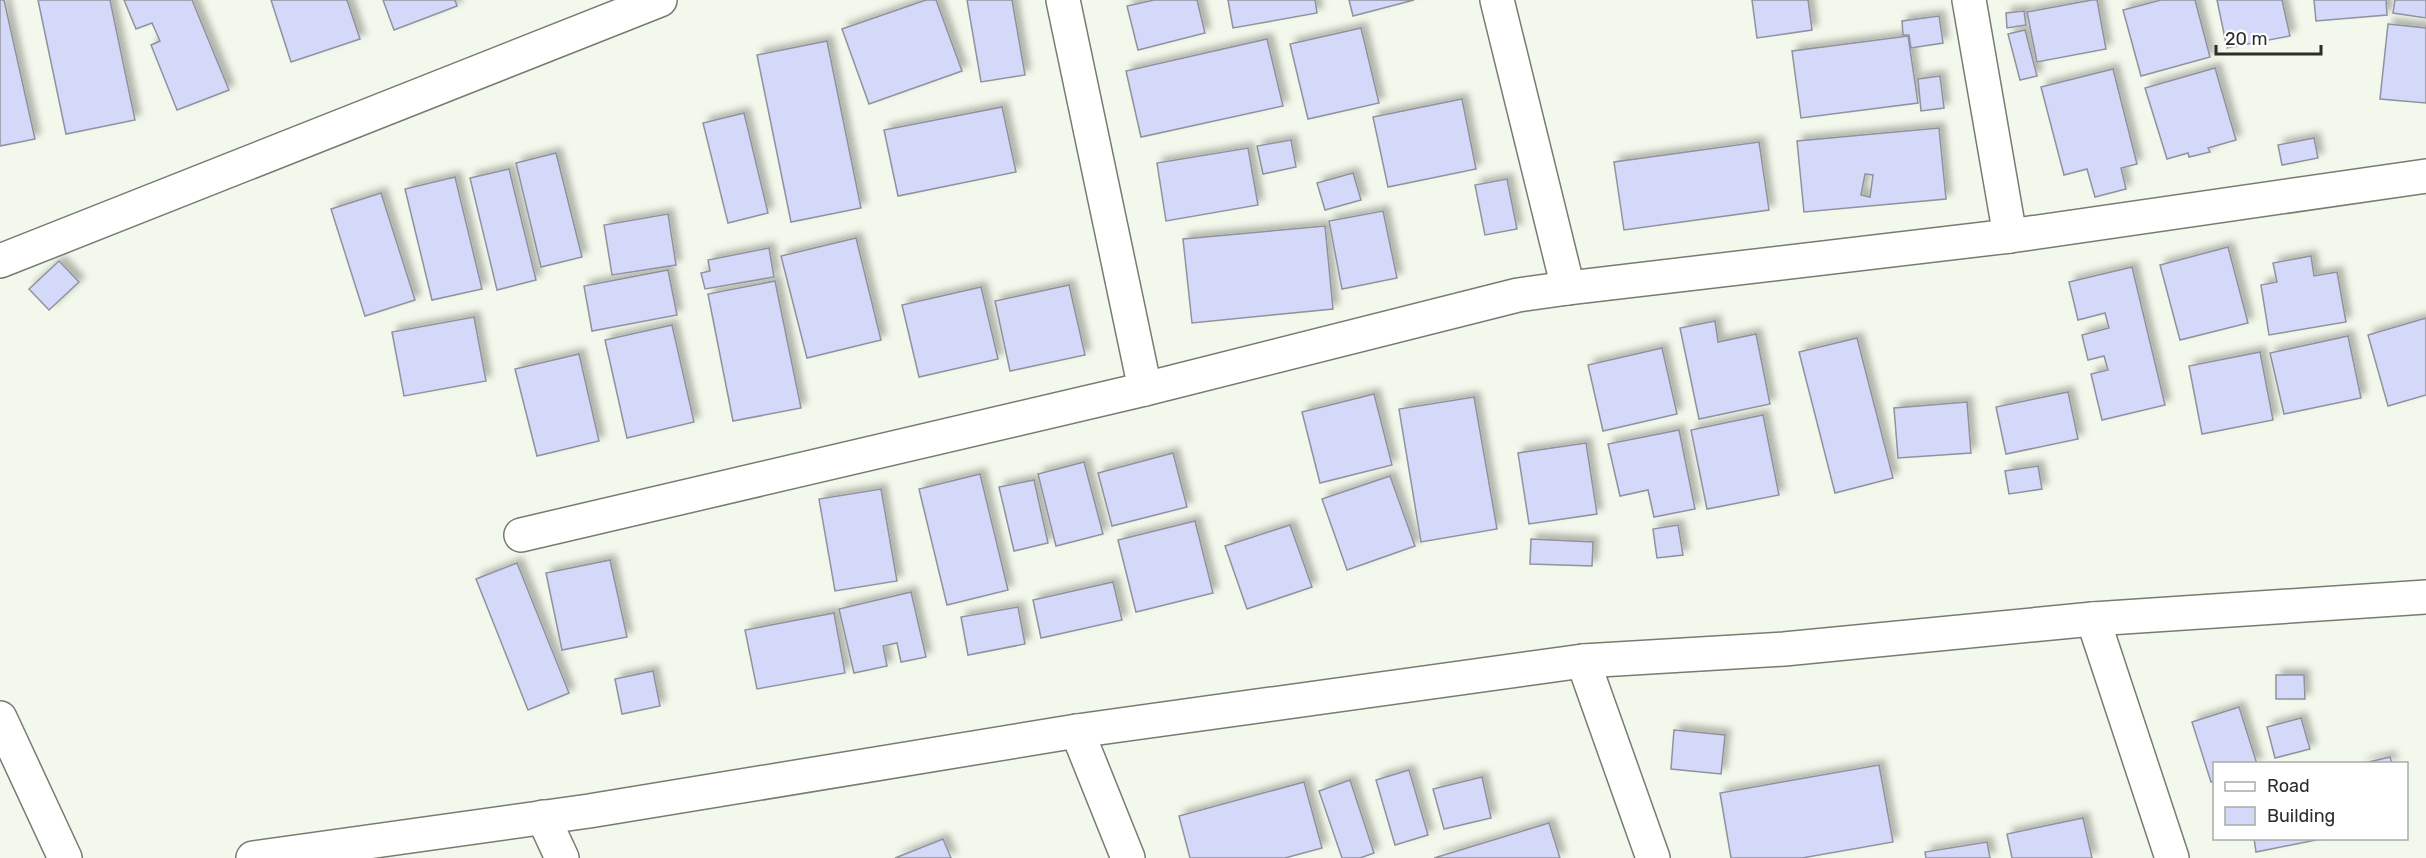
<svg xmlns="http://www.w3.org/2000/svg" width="2426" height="858" font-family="Rubik,sans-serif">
  <defs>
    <filter id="shadow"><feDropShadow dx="5.5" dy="-5.5" stdDeviation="3" flood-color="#0004"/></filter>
  </defs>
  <rect width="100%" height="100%" fill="#f3f8ec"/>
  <g fill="#d4d9f9" stroke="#90929d" stroke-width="1.5" fill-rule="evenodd" filter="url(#shadow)">
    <polygon points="0,0 4,0 35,139 0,146"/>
    <polygon points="38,0 110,0 135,120 66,134"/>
    <polygon points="124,0 192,0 229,90 177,110 151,45 160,41 152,23 136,29"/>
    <polygon points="271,0 347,0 360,39 291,62"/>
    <polygon points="383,0 455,0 457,6 394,30"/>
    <polygon points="926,0 936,0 962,71 869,104 842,29"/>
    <polygon points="967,0 1012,0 1025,75 981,82"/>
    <polygon points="1154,0 1197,0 1205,33 1138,50 1127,6"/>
    <polygon points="1228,0 1315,0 1317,13 1233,28"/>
    <polygon points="1349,0 1414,0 1353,16"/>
    <polygon points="1752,0 1808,0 1812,30 1757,38"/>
    <polygon points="2092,0 2097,0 2106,49 2037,62 2027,12"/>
    <polygon points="2161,0 2195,0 2210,57 2141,76 2123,10"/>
    <polygon points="2217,0 2282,0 2290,36 2227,48"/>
    <polygon points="2314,0 2386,0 2387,15 2316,21"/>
    <polygon points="2395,0 2426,0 2426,18 2393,13"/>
    <polygon points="2024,11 2026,25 2007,28 2006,13"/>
    <polygon points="1939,16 1943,43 1911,48 1909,35 1903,35 1902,21"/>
    <polygon points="2388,24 2426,28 2426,103 2380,99"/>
    <polygon points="1361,28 1379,103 1308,119 1290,44"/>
    <polygon points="2025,30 2037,76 2020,80 2008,34"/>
    <polygon points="1908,36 1918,103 1801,118 1792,51"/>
    <polygon points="1267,39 1283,106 1141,137 1126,71"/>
    <polygon points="827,41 861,208 791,222 757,55"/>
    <polygon points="2215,68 2236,140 2208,148 2210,152 2189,157 2188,153 2167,159 2145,88"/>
    <polygon points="2113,69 2137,164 2121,168 2126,189 2095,197 2087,169 2064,175 2041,87"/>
    <polygon points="1940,76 1944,108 1921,111 1918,79"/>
    <polygon points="1462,99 1476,169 1388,187 1373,117"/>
    <polygon points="1002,107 1016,172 898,196 884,130"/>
    <polygon points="744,113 768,213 728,223 703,123"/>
    <path d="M1939 128 1946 199 1804 212 1797 141ZM1865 174 1873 175 1870 197 1861 195Z"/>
    <polygon points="2314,138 2318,158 2282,165 2278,145"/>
    <polygon points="1291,140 1296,167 1263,174 1257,146"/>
    <polygon points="1759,142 1769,210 1624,230 1614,162"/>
    <polygon points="1248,148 1258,205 1166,221 1157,163"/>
    <polygon points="556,153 582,257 541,267 516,163"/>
    <polygon points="509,169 536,280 497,290 470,178"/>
    <polygon points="1353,173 1361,200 1325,210 1317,183"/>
    <polygon points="455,177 482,289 432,300 405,189"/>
    <polygon points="1507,179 1517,229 1485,235 1475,185"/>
    <polygon points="381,193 415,300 365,316 331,209"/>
    <polygon points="1383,211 1397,278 1342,289 1329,221"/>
    <polygon points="668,214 676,265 612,275 604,225"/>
    <polygon points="1325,226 1333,309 1192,323 1183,239"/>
    <polygon points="856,238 881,340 807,358 781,256"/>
    <polygon points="2228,247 2248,323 2180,340 2160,265"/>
    <polygon points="769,248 774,277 705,289 701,273 710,271 708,260"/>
    <polygon points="2311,256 2314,276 2337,272 2346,322 2269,335 2261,285 2277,282 2273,263"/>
    <polygon points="59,261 79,282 49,310 29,289"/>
    <polygon points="2132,267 2165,405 2102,420 2091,374 2108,370 2104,356 2088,360 2082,335 2109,328 2105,313 2078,320 2069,282"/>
    <polygon points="668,270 677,315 592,331 584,286"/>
    <polygon points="775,281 801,408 733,421 708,294"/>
    <polygon points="1069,285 1085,355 1010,371 995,301"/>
    <polygon points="981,287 998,359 919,377 902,305"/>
    <polygon points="474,317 486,381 404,396 392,332"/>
    <polygon points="2426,318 2426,395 2388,406 2368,335"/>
    <polygon points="1715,321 1718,342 1756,334 1770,404 1699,419 1680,328"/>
    <polygon points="672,325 694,422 627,438 605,340"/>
    <polygon points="2348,336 2361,398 2284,414 2270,353"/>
    <polygon points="1857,338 1893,478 1835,493 1799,352"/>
    <polygon points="1662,348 1677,414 1603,431 1588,365"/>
    <polygon points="2260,352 2273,420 2202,434 2189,366"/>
    <polygon points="579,354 599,441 537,456 515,369"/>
    <polygon points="2068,392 2078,439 2006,454 1996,407"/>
    <polygon points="1374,394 1392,465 1320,483 1302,412"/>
    <polygon points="1474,397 1497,529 1421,542 1399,409"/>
    <polygon points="1967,402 1971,453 1898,458 1894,408"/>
    <polygon points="1763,415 1779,495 1707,509 1691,430"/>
    <polygon points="1679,430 1695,509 1654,517 1648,490 1620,496 1608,444"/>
    <polygon points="1586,443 1597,514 1529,524 1518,453"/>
    <polygon points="1173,453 1187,507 1112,526 1098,473"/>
    <polygon points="1084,462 1103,534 1056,546 1038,474"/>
    <polygon points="2038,466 2042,489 2009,494 2005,471"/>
    <polygon points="980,474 1008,590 947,605 919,489"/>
    <polygon points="1390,476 1415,546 1347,570 1322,499"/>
    <polygon points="1034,480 1048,543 1014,551 999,487"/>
    <polygon points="881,489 897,581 835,591 819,499"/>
    <polygon points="1195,521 1213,593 1136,612 1118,540"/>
    <polygon points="1290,525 1312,587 1247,609 1225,546"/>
    <polygon points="1678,525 1683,555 1657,558 1653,529"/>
    <polygon points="1531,539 1593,542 1592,566 1530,564"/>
    <polygon points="610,560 627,637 562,650 546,573"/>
    <polygon points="517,563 569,693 528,710 476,579"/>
    <polygon points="1113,582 1122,620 1041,638 1033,600"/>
    <polygon points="911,592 926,657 901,662 897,643 883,646 887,666 854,673 839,609"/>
    <polygon points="1018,607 1025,644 968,655 961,617"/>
    <polygon points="834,613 845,673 757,689 745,630"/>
    <polygon points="653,671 660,706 622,714 615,679"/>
    <polygon points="2276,675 2304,675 2305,699 2276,699"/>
    <polygon points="2239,707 2257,764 2214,764 2214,781 2211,782 2192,722"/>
    <polygon points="2301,718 2310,749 2275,758 2267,727"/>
    <polygon points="1674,730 1725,735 1721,774 1671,769"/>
    <polygon points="2390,757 2392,764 2360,764"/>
    <polygon points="1879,765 1893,842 1802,858 1731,858 1720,793"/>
    <polygon points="1409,770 1428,835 1395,845 1376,780"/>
    <polygon points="1482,777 1491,818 1444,829 1433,789"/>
    <polygon points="1350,780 1374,853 1360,858 1342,858 1319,791"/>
    <polygon points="1304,782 1322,848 1285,858 1190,858 1179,816"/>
    <polygon points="2083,818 2092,858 2012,858 2007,834"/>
    <polygon points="1549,823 1560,858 1434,858"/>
    <polygon points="2254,838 2326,838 2256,852"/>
    <polygon points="943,839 951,858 895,858"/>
    <polygon points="1987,842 1990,858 1926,858 1925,852"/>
  </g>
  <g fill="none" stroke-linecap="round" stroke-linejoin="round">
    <g stroke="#777b70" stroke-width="36">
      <g id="minor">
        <polyline points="1063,0 1145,389"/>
        <polyline points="1497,0 1568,288"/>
        <polyline points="1969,0 2010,236"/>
        <polyline points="521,535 1145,389 1518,295 1568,288 2010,236 2426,176"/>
        <polyline points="2093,619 2172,858"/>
        <polyline points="1583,661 1653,858"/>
        <polyline points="0,718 65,858"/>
        <polyline points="1077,731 1128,858"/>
        <polyline points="543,817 562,858"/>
        <polyline points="253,858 589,811 1077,731 1583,661 1784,649 2093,619 2426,597"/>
      </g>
    </g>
    <g stroke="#777b70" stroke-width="36">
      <polyline id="tertiary" points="0,261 660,0"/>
    </g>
    <use href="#minor" stroke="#fff" stroke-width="33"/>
    <use href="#tertiary" stroke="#fff" stroke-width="33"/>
  </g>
  <rect x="2213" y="762" width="195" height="78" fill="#ffffff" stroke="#ababa9" stroke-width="1.5"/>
  <rect x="2225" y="782" width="30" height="9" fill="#ffffff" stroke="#ababa9" stroke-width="1.5"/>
  <text x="2267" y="792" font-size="18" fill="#2c2d29">Road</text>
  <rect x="2225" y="807" width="30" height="18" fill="#d4d9f9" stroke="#ababa9" stroke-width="1.5"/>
  <text x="2267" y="822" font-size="18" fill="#2c2d29">Building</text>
  <path d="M2216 45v9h105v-9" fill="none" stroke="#2c2d29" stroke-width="3"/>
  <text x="2225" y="45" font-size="18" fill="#2c2d29" stroke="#ffffff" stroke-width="4.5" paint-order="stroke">20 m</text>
</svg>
